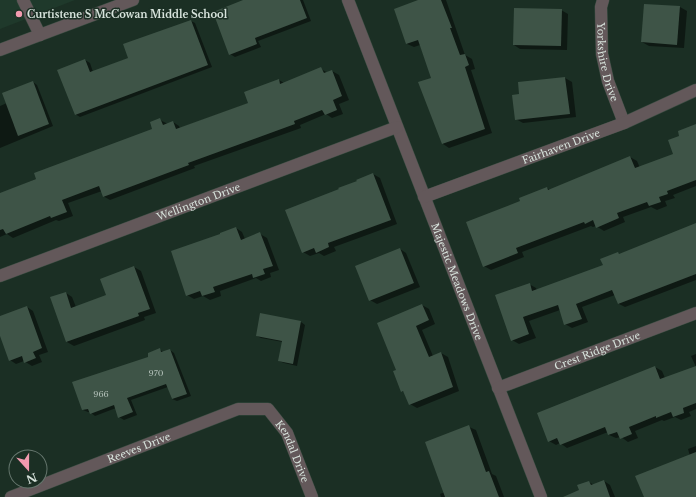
<svg xmlns="http://www.w3.org/2000/svg" width="696" height="497" font-family="'Libre Baskerville',serif">
  <rect width="100%" height="100%" fill="#1b2f24"/>
  <polygon fill="#1f392b" points="0,0 75,0 0,29"/>
  <g fill="#0007">
    <polygon points="247,0 303,0 311,21 258,41 261,47 235,57 230,54"/>
    <polygon points="421,0 446,0 465,55 472,59 475,69 471,70 492,133 449,148 443,144 420,83 432,78 420,45 414,47 407,44"/>
    <polygon points="649,5 680,7 687,11 684,48 649,46 642,42"/>
    <polygon points="561,10 568,14 567,50 520,49 514,45"/>
    <polygon points="191,21 195,23 212,67 80,117 75,114 85,60 90,63 93,72 129,58"/>
    <polygon points="321,69 328,73 332,71 339,75 349,100 339,104 343,114 332,118 326,114 300,125 301,128 194,166 195,168 110,200 103,196 102,191 68,203 73,216 59,221 56,220 13,238 7,234 0,237 0,194 153,130 160,120 168,124 173,122 179,126 180,128 249,103 279,80 284,83"/>
    <polygon points="565,78 572,82 576,117 523,123 516,119 520,95"/>
    <polygon points="33,82 37,85 53,126 0,148 0,106 7,103"/>
    <polygon points="696,127 696,186 673,195 675,198 665,201 667,206 657,210 651,207 623,217 625,222 604,231 596,226 593,227 591,226 522,252 524,257 491,270 484,266 522,202 547,188 550,190 630,157 637,161 640,168 674,155 681,136"/>
    <polygon points="373,174 380,178 397,224 334,247 336,251 324,256 319,253 310,256 303,252 340,190"/>
    <polygon points="696,224 696,280 625,307 619,304 615,295 582,307 588,322 572,328 565,324 560,310 529,321 536,338 519,344 512,340 529,284 536,288 537,290 604,266 618,253 621,255"/>
    <polygon points="236,228 242,232 245,239 260,234 267,238 279,270 270,273 271,277 261,281 256,278 220,291 221,296 210,300 203,296 194,299 187,295"/>
    <polygon points="400,249 406,253 420,287 377,304 370,300"/>
    <polygon points="134,267 141,271 156,313 144,317 145,320 74,346 67,342 66,293 72,297 76,307 107,296"/>
    <polygon points="422,305 429,309 435,324 422,330 433,356 441,353 448,357 459,391 417,408 410,404 405,393 402,391 398,370"/>
    <polygon points="27,307 33,311 48,352 39,355 42,362 32,366 24,361 16,364 10,360 0,333 0,317"/>
    <polygon points="301,322 305,325 297,366 284,363 279,361 283,342 261,338 257,336"/>
    <polygon points="160,350 164,352 170,350 174,353 191,396 177,401 172,399 168,387 131,400 137,415 124,420 119,417 116,408 95,416 90,412 88,412 83,410"/>
    <polygon points="696,354 696,409 689,412 691,416 681,420 675,417 664,421 662,420 635,431 638,438 628,442 621,437 616,438 609,435 608,432 567,448 560,443 556,445 549,441 655,367 662,371 665,378 696,367 691,356"/>
    <polygon points="469,427 476,430 492,474 496,476 504,497 441,497 440,494 445,492"/>
    <polygon points="696,446 696,483 691,497 645,497 690,456 688,449"/>
    <polygon points="604,481 610,485 615,497 571,497 580,490 589,482 594,485"/>
  </g>
  <g fill="#3e5447">
    <polygon points="243,0 300,0 307,18 255,38 257,44 229,55 213,12"/>
    <polygon points="418,0 441,0 452,28 450,28 460,55 465,54 469,65 465,67 485,129 442,144 418,82 431,78 418,40 406,44 394,9"/>
    <polygon points="644,4 680,6 677,45 641,42"/>
    <polygon points="514,8 562,9 561,46 513,45"/>
    <polygon points="191,20 208,65 75,115 57,70 85,59 90,72 128,58 123,44"/>
    <polygon points="321,67 324,73 332,70 342,96 333,100 337,110 325,115 322,110 294,121 295,124 188,163 189,165 103,197 99,186 62,200 67,212 51,218 50,216 6,234 3,229 0,230 0,193 36,179 34,173 152,129 150,122 160,118 163,125 173,121 176,129 248,103 244,92 279,79 280,84"/>
    <polygon points="565,77 570,114 515,120 512,95 519,94 518,82"/>
    <polygon points="33,81 49,124 18,136 2,93"/>
    <polygon points="696,124 696,180 667,191 668,194 659,197 661,202 649,206 647,202 617,213 619,218 596,228 593,220 585,224 584,222 516,248 518,253 483,267 466,222 520,201 519,198 547,187 548,190 630,156 635,168 673,154 668,140 679,136 678,131"/>
    <polygon points="373,173 391,220 328,243 329,247 316,253 314,248 302,253 285,210 339,189 338,188 357,181 356,180"/>
    <polygon points="696,223 696,274 618,304 612,290 576,304 582,319 564,325 558,305 523,317 529,334 511,341 495,295 530,283 532,291 603,265 600,259 618,252 619,254"/>
    <polygon points="236,227 241,240 260,232 273,266 263,269 265,274 253,278 252,274 213,287 215,292 202,296 200,291 186,296 171,251 220,234 220,233"/>
    <polygon points="400,248 414,283 369,301 355,266"/>
    <polygon points="134,266 150,309 138,313 139,316 66,342 50,297 66,292 71,308 106,295 100,279"/>
    <polygon points="422,304 429,320 416,326 429,357 441,352 453,387 409,405 403,391 401,392 393,371 396,370 377,323"/>
    <polygon points="27,306 42,348 33,352 36,358 24,363 22,356 9,361 0,336 0,316"/>
    <polygon points="260,313 301,321 293,364 278,361 282,341 256,336"/>
    <polygon points="160,348 161,352 170,349 187,394 172,399 166,384 127,398 133,412 118,418 114,405 90,414 88,409 82,410 72,382 148,357 148,353"/>
    <polygon points="655,366 660,379 696,366 696,403 683,408 684,413 673,417 671,412 656,418 656,416 629,427 632,434 620,439 617,432 608,435 605,427 560,445 557,438 548,442 537,413"/>
    <polygon points="469,425 486,472 489,471 499,497 445,497 425,442"/>
    <polygon points="696,452 696,497 644,497 635,476"/>
    <polygon points="604,480 610,497 563,497 579,490 577,485 589,481 591,485"/>
  </g>
  <g fill="none" stroke-linecap="round" stroke-linejoin="round">
    <g stroke="#394c41" stroke-width="13">
      <g id="minor">
        <polyline points="23,0 40,35"/>
        <path id="s1" d="M348 0 541 497"/>
        <path id="s2" d="M603 0 601 7 602 54 608 81 624 123"/>
        <polyline points="0,50 133,0"/>
        <path id="s3" d="M424 197 624 123 696 90"/>
        <path id="s4" d="M0 276 397 127"/>
        <path id="s5" d="M498 388 696 313"/>
        <path id="s6" d="M11 497 238 409H268L287 433 312 497"/>
      </g>
    </g>
    <use href="#minor" stroke="#63585a" stroke-width="12"/>
  </g>
  <circle fill="#f29aaf" stroke="#1b2f24" stroke-width="1.5" cx="19" cy="14" r="4"/>
  <g text-anchor="middle" stroke-width="3" stroke-linejoin="round" paint-order="stroke">
    <g font-size="8" fill="#b1bfb7">
      <text x="156" y="376">970</text>
      <text x="101" y="397">966</text>
    </g>
    <g font-size="10" font-weight="bold" fill="#d7e3dc" stroke="#1b2f24" text-anchor="start">
      <text x="27" y="18">Curtistene S McCowan Middle School</text>
    </g>
    <g font-size="10" fill="#d7e3dc" stroke="#1b2f24">
      <text dy="4" stroke="none"><textPath href="#s2" startOffset="63">Yorkshire Drive</textPath></text>
      <text dy="4" stroke="none"><textPath href="#s3" startOffset="146">Fairhaven Drive</textPath></text>
      <text dy="4" stroke="none"><textPath href="#s4" startOffset="212">Wellington Drive</textPath></text>
      <text dy="4" stroke="none"><textPath href="#s1" startOffset="302">Majestic Meadows Drive</textPath></text>
      <text dy="4" stroke="none"><textPath href="#s5" startOffset="106">Crest Ridge Drive</textPath></text>
      <text dy="4" stroke="none"><textPath href="#s6" startOffset="137">Reeves Drive</textPath></text>
      <text dy="4" stroke="none"><textPath href="#s6" startOffset="323">Kendal Drive</textPath></text>
    </g>
  </g>
  <g transform="translate(28 469) rotate(159)"><circle r="19" fill="#1b2f24" stroke="#66776e"/>
  <path d="M0-3L7 15L0 10L-7 15Z" fill="#f29aaf"/>
  <text y="-6" font-size="11" font-weight="bold" text-anchor="middle" fill="#d7e3dc">N</text>
  </g>
</svg>
